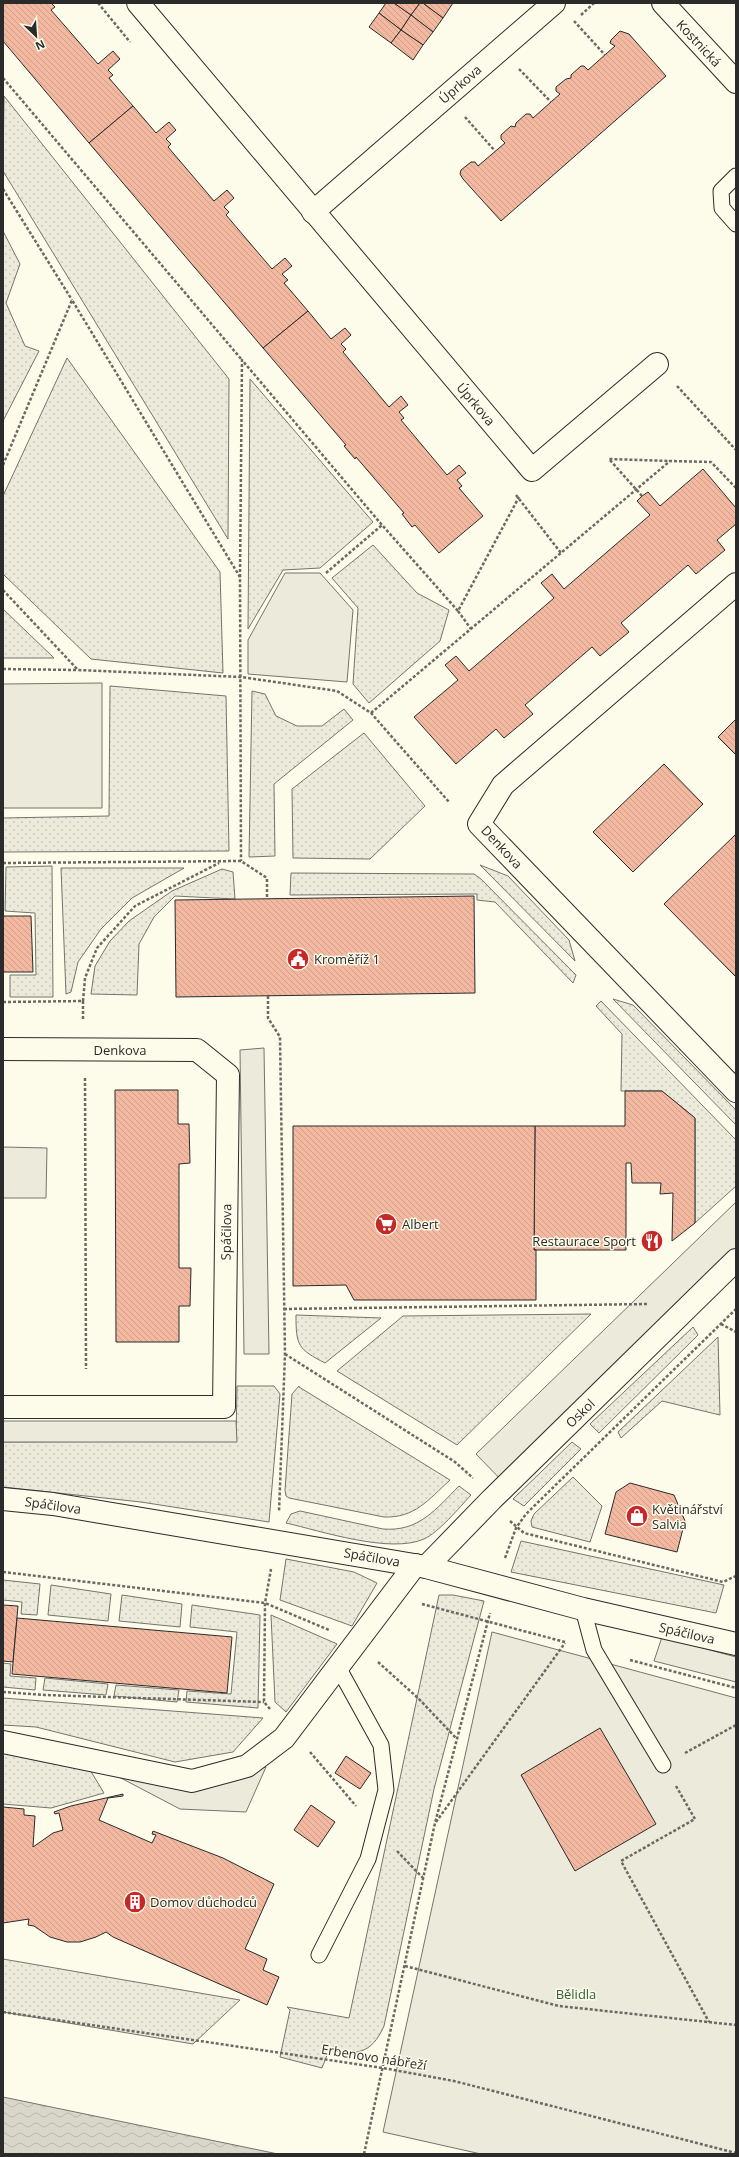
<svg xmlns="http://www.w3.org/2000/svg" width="739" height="2157" font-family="'Open Sans',sans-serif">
  <defs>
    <pattern id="grass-dots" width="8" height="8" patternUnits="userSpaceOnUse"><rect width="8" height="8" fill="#ecebdb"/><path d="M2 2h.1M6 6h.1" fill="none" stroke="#cbcabc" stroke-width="1.8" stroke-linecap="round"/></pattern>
    <pattern id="water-waves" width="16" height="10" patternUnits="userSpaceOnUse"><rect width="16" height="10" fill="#d8d7c9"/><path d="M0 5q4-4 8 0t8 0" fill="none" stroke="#bab9ad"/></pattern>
    <pattern id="building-back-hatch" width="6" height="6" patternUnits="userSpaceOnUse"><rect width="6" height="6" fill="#f2b8a0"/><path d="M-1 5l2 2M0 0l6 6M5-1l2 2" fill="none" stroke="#d09e8a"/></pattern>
  </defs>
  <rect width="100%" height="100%" fill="#fdfbea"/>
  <g fill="url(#grass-dots)" stroke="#74746e">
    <polygon points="4,96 229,379 228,539 3,171"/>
    <polygon points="3,231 20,264 6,303 25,346 39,351 3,421"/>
    <polygon points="67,358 220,572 223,673 91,659 3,574 3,496"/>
    <polygon points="250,379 373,522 320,568 283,570 248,629"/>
    <polygon points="373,545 417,593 449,610 440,641 369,703 353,684 358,608 332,578"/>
    <polygon points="3,609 54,658 3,658"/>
    <polygon points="110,686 226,696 229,851 3,852 3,818 109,816"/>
    <polygon points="252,691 265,694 276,716 297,726 322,726 344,709 353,720 274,784 275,856 249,857"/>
    <polygon points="364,733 425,806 370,859 293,858 292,789"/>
    <polygon points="480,865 508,876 569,940 575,961"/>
    <polygon points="52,866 53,997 10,997 10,975 36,975 35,913 5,911 6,867"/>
    <polygon points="61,868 184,868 132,898 101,929 78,962 71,992 66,994"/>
    <polygon points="222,869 233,872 235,899 175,896 154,917 139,944 137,995 91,994 95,966 110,941 129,921 172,891"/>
    <polygon points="291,873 474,874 481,879 576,975 573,983 495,902 477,900 477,894 290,895"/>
    <polygon points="613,999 633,1005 736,1110 736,1125"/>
    <polygon points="601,1001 736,1140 736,1186 695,1223 695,1118 662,1091 621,1091 622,1034 596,1006"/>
    <polygon points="591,1314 457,1445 337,1371 403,1316"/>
    <path d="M296 1315 381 1318 325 1363C298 1349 296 1346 296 1315Z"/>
    <polygon points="693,1327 698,1335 599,1433 590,1424"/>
    <polygon points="718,1337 720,1415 662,1401 621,1438 618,1432"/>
    <polygon points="237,1386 274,1386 280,1394 269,1522 141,1502 3,1487 3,1442 236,1441"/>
    <path d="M299 1386V1387L450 1480C428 1500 415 1518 384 1517L289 1498 286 1496 285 1490 292 1394Z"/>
    <polygon points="572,1442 581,1449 524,1506 513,1499"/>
    <polygon points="573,1477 602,1506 590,1542 532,1527 531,1521 534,1514"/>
    <path d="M459 1486 471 1495C460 1507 438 1533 424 1539 390 1554 321 1531 286 1523L291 1514 300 1511 383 1529C419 1532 436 1509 459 1486Z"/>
    <polygon points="521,1541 724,1585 716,1613 511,1572"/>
    <polygon points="286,1559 354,1572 377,1583 352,1626 280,1600"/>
    <polygon points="3,1580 40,1584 37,1615 21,1614 22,1602 3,1600"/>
    <polygon points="51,1585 111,1594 108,1621 48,1615"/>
    <polygon points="122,1595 182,1604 180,1627 119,1621"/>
    <path d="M439 1595H453L484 1601 434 1789 384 2026C371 2055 356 2055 329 2050L322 2068 280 2057 290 2010 287 2007 349 2018Z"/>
    <polygon points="192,1605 260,1615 258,1708 186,1702 187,1691 231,1694 237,1632 190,1627"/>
    <polygon points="271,1615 337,1644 286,1712 275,1702"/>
    <polygon points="3,1663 11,1664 10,1676 36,1678 35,1690 3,1687"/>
    <polygon points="45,1678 108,1684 106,1695 43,1690"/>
    <polygon points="116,1685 179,1690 177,1702 114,1696"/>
    <polygon points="3,1698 263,1718 233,1752 175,1762 36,1727 3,1725"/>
    <polygon points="3,1748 87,1765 104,1793 51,1808 3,1804"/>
    <polygon points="3,1959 240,2000 193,2044 3,2012"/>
  </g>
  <g fill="#ecebdb" stroke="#74746e">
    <polygon points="285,573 320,573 353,610 347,682 248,674 248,640"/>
    <polygon points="102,683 102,808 3,808 3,684"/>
    <polygon points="3,1147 47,1148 46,1198 3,1198"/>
    <polygon points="492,1632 736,1698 736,2154 481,2154 383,2132"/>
  </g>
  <g fill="#eceadb" stroke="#74746e">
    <polygon points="264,1048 269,1354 244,1354 240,1050"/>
    <polygon points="736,1202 736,1260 506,1485 476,1454"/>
    <polygon points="3,1421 236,1421 237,1442 3,1442"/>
    <polygon points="662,1637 736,1657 736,1682 654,1661"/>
    <polygon points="266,1767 246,1812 180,1809 117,1776 190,1785"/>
  </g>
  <polygon fill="url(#water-waves)" stroke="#74746e" points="3,2097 278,2154 3,2154"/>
  <g fill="url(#building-back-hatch)" stroke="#2b2b2b">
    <polygon points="3,3 51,3 55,7 51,10 98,64 113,51 120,59 108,70 113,75 109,78 133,106 89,143 3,41"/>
    <polygon points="386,3 394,3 411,15 401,30 379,13"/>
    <polygon points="394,3 420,3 411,15"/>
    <polygon points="420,3 423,3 443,18 433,32 411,15"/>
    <polygon points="423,3 453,3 443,18"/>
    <polygon points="379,13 401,30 391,43 369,27"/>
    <polygon points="411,15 433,32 423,45 401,30"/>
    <polygon points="401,30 423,45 413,60 391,43"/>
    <polygon points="620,31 629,34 666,76 501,221 463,179 460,174 461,170 471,162 475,162 478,166 505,143 501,139 501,135 511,126 515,127 516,123 526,114 530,114 533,118 560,94 556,91 556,87 566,79 571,78 571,75 581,66 584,66 588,70 615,46 610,43 611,40"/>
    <polygon points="133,106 156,133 169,122 176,130 166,139 171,144 168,147 214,201 227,190 234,198 224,207 229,212 226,215 272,269 285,258 292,266 282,274 288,280 284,283 308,311 263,348 89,143"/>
    <polygon points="308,311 331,339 345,328 351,335 341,344 346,349 343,352 389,407 401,396 408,405 399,412 404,418 401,420 447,475 459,465 466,473 457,480 462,486 459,488 483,516 439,553 415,525 412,527 402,514 404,513 356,457 355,459 344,446 346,445 263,348"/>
    <polygon points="703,469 736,508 736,524 717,540 725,550 696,574 688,565 621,623 629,632 600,656 592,647 525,705 533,714 504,738 496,729 456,764 414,717 458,680 445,665 456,656 469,671 554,598 541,583 552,574 564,589 650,515 637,501 642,496 648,492 660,506"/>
    <polygon points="736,719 736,755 718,737"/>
    <polygon points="664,764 703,804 633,872 593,832"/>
    <polygon points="735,835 736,836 736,977 664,904"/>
    <polygon points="474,896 475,993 176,997 175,900"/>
    <polygon points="3,916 31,916 33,972 3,972"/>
    <polygon points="115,1090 178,1090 178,1124 189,1124 190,1163 179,1164 179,1268 191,1268 190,1306 179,1306 179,1342 116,1342"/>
    <polygon points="625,1091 662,1091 695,1118 695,1223 672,1241 673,1193 660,1194 661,1183 632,1183 631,1163 626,1163 626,1250 534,1250 535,1126 625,1126"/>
    <polygon points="293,1126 535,1126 534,1250 536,1250 536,1300 354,1300 346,1285 293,1286"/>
    <polygon points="630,1483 674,1495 685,1521 677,1552 605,1534 616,1492"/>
    <polygon points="3,1605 18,1606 13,1662 3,1661"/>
    <polygon points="17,1618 232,1637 227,1693 12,1674"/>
    <polygon points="600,1728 656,1824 575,1871 521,1775"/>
    <polygon points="346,1756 371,1773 360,1789 335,1773"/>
    <polygon points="123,1794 123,1796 108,1798 99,1820 152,1843 156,1835 152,1834 153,1831 223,1858 274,1884 245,1949 267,1959 263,1970 279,1977 267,2005 113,1937 106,1932 96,1937 80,1942 67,1942 50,1937 34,1926 28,1925 29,1919 3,1923 3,1807 24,1809 24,1815 35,1816 33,1847 53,1833 63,1830 59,1813 55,1814 54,1812 71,1806"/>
    <polygon points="311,1805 335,1822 318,1847 294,1830"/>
  </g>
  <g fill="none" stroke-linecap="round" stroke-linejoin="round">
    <g stroke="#2b2b2b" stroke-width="17">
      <g id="service">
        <polyline points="736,176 721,191 722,208 736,224"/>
        <polyline points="583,1609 594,1650 663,1765"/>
        <polyline points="319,1955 368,1859 386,1790 381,1745 338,1667"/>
      </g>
    </g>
    <g stroke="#2b2b2b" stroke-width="24">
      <g id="minor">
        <polyline points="138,3 532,470 657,364"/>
        <polyline points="663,3 736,82"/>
        <polyline points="313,212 554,3"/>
        <polyline points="736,584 503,785 479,824 736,1091"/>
        <polyline points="3,1049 197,1050 228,1075 224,1407 3,1407"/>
        <polyline points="3,1499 53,1504 426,1567 583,1609 736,1644"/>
        <polyline points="426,1567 492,1499 736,1260"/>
        <polyline points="3,1742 192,1781 247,1766 284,1738 415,1565"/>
      </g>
    </g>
    <g stroke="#6a6964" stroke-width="2.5" stroke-dasharray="3 2" stroke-linecap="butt">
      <polyline points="98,3 130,42"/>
      <polyline points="581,15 594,3"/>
      <polyline points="574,21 605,55"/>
      <polyline points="519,69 551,102"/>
      <polyline points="3,78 242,360"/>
      <polyline points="465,117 495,151"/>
      <polyline points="3,189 72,300"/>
      <polyline points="677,386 736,450"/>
      <polyline points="3,465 72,300 240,577 241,861"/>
      <polyline points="516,495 561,553"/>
      <polyline points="642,496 609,459 670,461"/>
      <polyline points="326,573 382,525"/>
      <polyline points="240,577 242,360 382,525 458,611 519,497"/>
      <polyline points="3,590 78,670 241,677 337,691 371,713 449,802"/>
      <polyline points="458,611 471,629"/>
      <polyline points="3,669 77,670"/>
      <polyline points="371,713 670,461 711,462 736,488"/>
      <polyline points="3,863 241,861 267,878 267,898"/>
      <polyline points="268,996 268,1018 280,1037 285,1354 279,1512"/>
      <polyline points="83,1001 83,1021"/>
      <polyline points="3,1002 83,1001 85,978 97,948 135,906 219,863"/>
      <polyline points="85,1078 86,1369"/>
      <polyline points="284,1309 649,1304"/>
      <polyline points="721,1324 736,1332"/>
      <polyline points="285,1354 455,1462 473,1478"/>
      <polyline points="510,1521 524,1533 723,1582 736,1576"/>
      <polyline points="505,1558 516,1528 526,1514 736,1309"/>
      <polyline points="3,1572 265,1603 329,1630"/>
      <polyline points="422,1604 565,1642"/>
      <polyline points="630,1660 736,1688"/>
      <polyline points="378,1662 418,1698 456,1738"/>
      <polyline points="3,1692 45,1695 264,1702"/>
      <polyline points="270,1709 264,1702 265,1603 271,1569"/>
      <polyline points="310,1752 356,1806"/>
      <polyline points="685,1753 736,1725"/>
      <polyline points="676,1786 695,1819 621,1861 709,2022"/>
      <polyline points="436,1822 565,1643"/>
      <polyline points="397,1851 423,1878"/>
      <polyline points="405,1966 559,2006 736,2025"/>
      <polyline points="3,2012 383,2068 454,2081 736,2153"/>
      <polyline points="364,2154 435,1823 490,1613"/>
    </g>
    <use href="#service" stroke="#fdfbea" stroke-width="15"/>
    <use href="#minor" stroke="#fdfbea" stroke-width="22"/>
  </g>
  <defs>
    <g id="civic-disc" transform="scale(1.15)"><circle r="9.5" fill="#c62828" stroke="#fdfbea"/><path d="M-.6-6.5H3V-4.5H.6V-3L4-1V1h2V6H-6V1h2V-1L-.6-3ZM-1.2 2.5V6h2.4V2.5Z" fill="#fff"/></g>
    <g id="supermarket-disc" transform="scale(1.15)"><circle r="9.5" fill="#c62828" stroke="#fdfbea"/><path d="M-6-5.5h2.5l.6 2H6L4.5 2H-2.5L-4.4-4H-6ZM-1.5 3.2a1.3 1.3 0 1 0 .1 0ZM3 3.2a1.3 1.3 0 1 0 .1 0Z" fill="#fff"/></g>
    <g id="restaurant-disc" transform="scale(1.15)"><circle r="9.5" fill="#c62828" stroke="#fdfbea"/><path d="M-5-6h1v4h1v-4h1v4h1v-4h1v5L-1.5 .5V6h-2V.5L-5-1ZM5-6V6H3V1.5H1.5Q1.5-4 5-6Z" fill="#fff"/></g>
    <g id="shop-disc" transform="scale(1.15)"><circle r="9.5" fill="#c62828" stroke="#fdfbea"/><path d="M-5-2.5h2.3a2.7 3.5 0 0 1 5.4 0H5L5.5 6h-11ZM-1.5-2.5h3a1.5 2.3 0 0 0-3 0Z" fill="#fff"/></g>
    <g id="building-disc" transform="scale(1.15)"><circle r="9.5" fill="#c62828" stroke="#fdfbea"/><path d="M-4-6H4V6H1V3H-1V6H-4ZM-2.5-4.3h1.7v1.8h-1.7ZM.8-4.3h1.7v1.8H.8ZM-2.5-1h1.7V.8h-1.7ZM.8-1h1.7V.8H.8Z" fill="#fff"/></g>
  </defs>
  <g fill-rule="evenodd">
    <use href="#civic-disc" x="298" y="959"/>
    <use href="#supermarket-disc" x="386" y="1224"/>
    <use href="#restaurant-disc" x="652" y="1241"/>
    <use href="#shop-disc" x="637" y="1516"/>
    <use href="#building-disc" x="135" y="1902"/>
  </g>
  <g text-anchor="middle" stroke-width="3" stroke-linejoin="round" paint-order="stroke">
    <g font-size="13" fill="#2b2b2b" stroke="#fdfbea">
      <text transform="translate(699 43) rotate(47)" y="5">Kostnická</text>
      <text transform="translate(460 84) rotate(-41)" y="5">Úprkova</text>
      <text transform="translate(476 404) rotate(50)" y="5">Úprkova</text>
      <text transform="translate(502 847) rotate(47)" y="5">Denkova</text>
      <text x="120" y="1055">Denkova</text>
      <text transform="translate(226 1232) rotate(-89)" y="5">Spáčilova</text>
      <text transform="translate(580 1413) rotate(-44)" y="5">Oskol</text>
      <text transform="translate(53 1505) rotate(8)" y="5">Spáčilova</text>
      <text transform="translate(372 1557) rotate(10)" y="5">Spáčilova</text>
      <text transform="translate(687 1633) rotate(13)" y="5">Spáčilova</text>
      <text transform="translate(374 2057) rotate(9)" y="5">Erbenovo nábřeží</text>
    </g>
    <g font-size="13" fill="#2b2b2b" stroke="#fdfbea" text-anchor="start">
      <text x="314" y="964">Kroměříž 1</text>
      <text x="402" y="1229">Albert</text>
      <text x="636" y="1246" text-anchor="end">Restaurace Sport</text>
      <text x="652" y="1514">Květinářství<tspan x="652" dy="15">Salvia</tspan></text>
      <text x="150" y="1907">Domov důchodců</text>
    </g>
    <g font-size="13" fill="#34623c" stroke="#fdfbea">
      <text x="576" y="1999">Bělidla</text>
    </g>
  </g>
  <rect width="739" height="2157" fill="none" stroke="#2b2b2b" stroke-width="8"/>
  <g transform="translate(36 36) rotate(155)" stroke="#fdfbea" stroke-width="3" paint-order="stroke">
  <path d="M0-3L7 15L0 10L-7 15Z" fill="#2b2b2b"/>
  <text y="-6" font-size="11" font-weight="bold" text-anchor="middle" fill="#2b2b2b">N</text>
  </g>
</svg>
